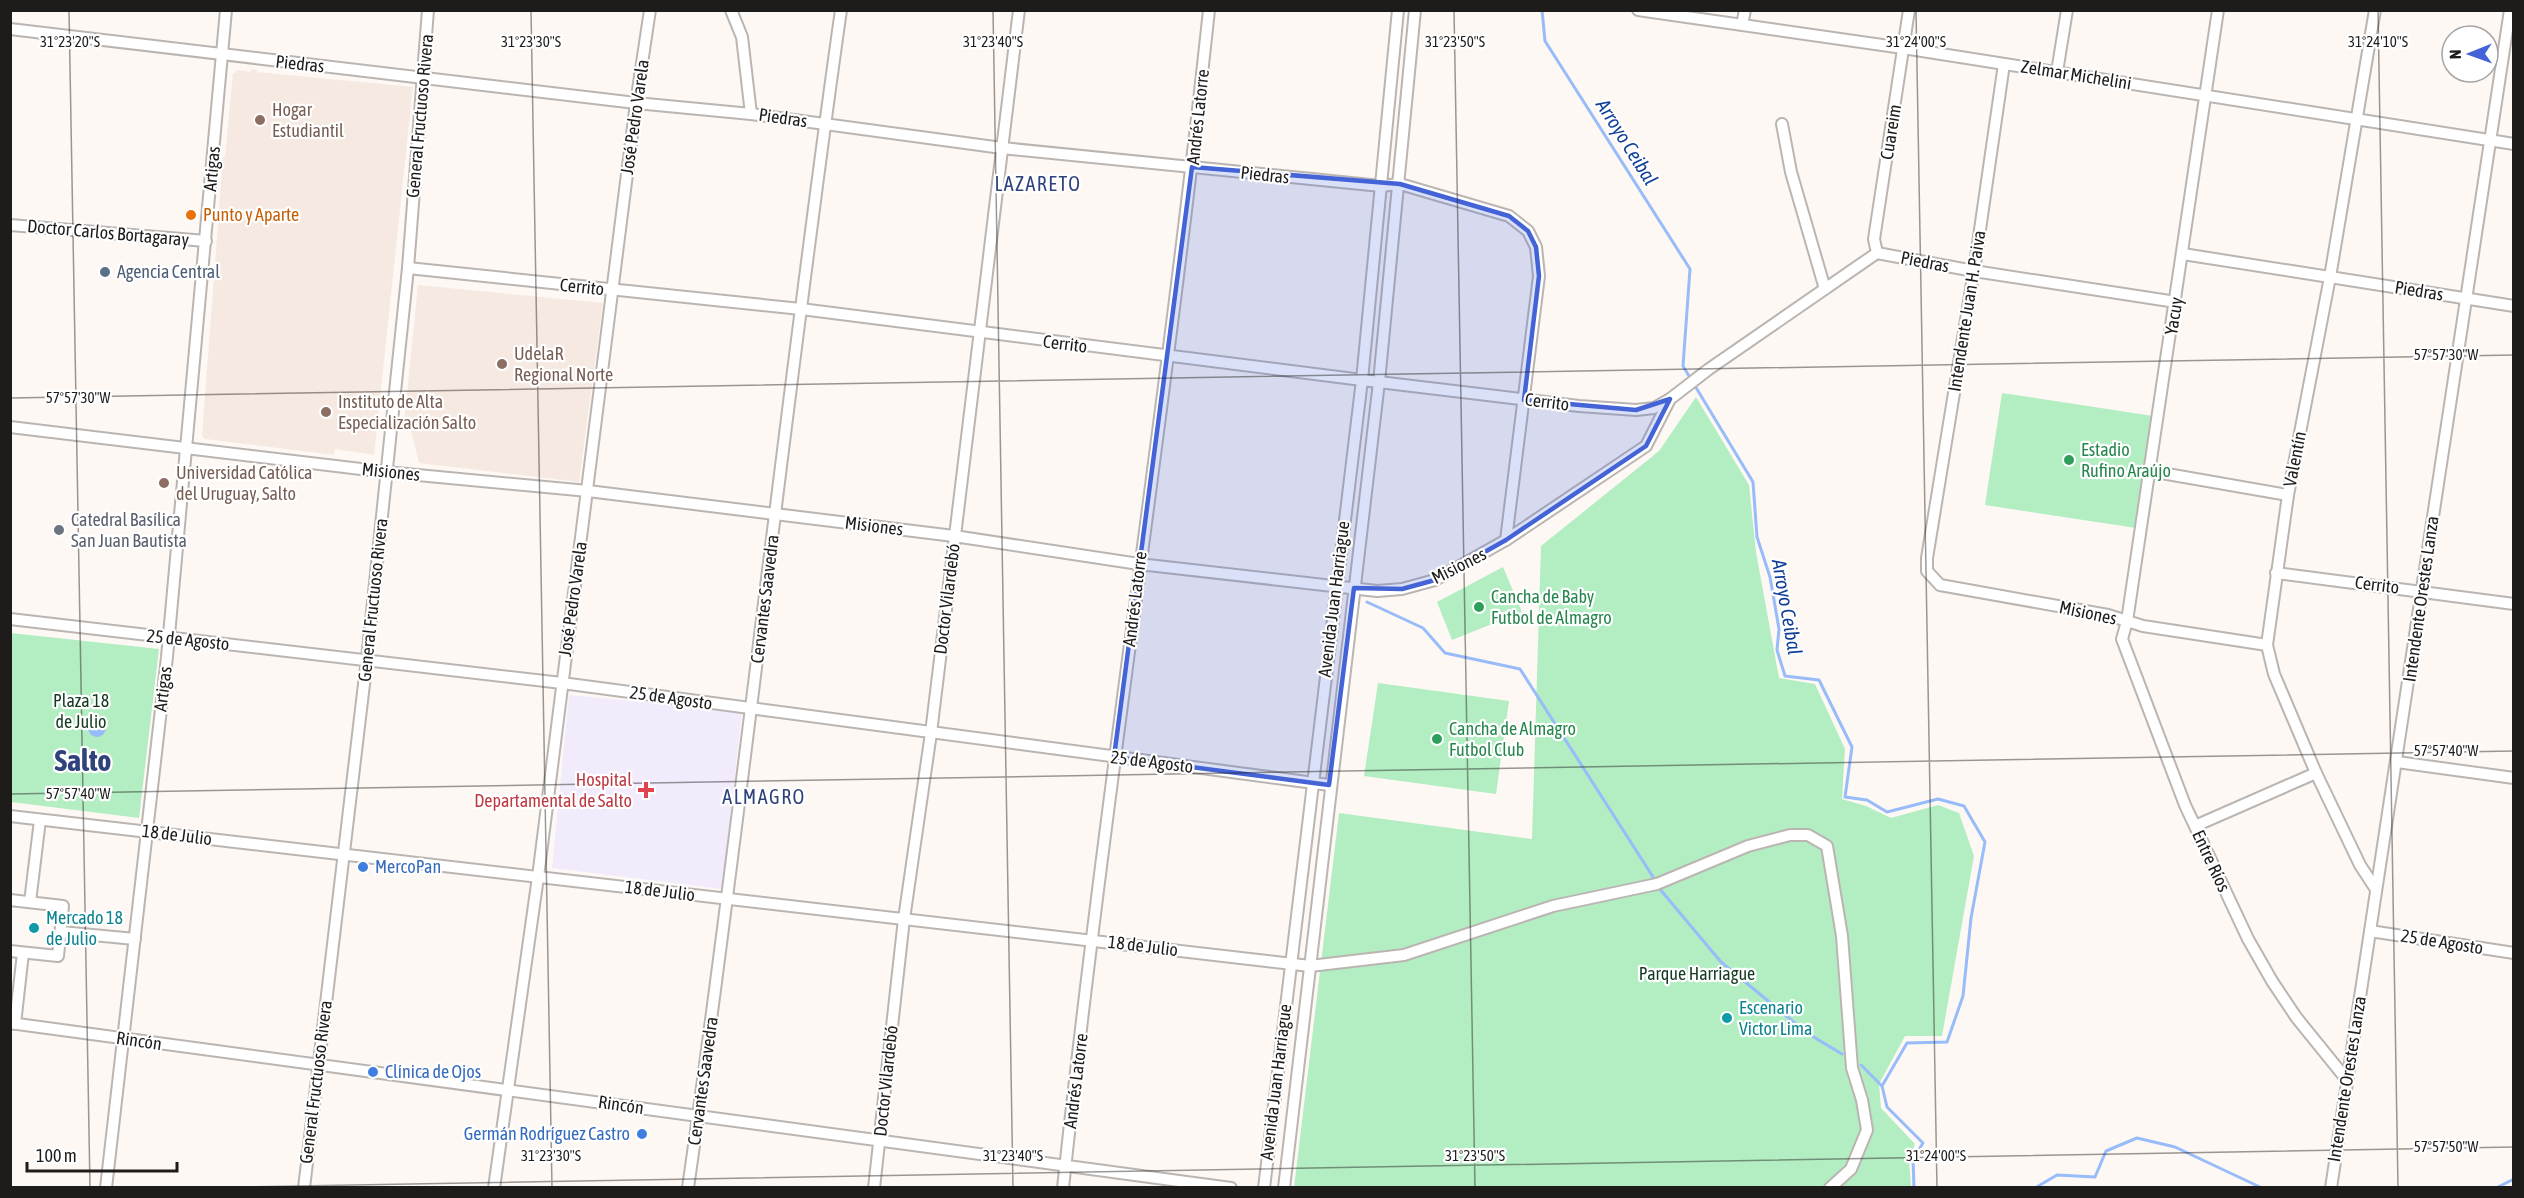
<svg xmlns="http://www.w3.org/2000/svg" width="2524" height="1198" font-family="'Asap Condensed',sans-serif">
  <rect width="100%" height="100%" fill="#fdf8f4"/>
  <g fill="#f6e9e1">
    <polygon points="251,69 257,70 257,72 413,87 374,455 335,449 334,455 205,439 202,436 223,157 225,157 233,73 236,73 236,70 251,72"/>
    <polygon points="418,285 603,303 579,482 419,463 411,431 404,424"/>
  </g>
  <polygon fill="#f2ebfc" points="569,695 742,711 722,889 552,868"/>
  <g fill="#b3edc2">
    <polygon points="2002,393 2153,416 2136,528 1985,505"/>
    <polygon points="1696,397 1749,485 1756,552 1779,678 1815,684 1845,749 1842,799 1866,806 1891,818 1938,805 1959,813 1974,856 1942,1036 1905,1036 1879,1084 1881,1108 1915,1144 1909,1159 1911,1187 1294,1188 1339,813 1532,839 1541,546 1659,451"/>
    <polygon points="1503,567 1522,612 1452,640 1437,602"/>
    <polygon points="11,633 159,649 139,818 11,802"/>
    <polygon points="1378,683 1509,701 1496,794 1364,776"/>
  </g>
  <circle fill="#98bbfa" cx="97" cy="728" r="9"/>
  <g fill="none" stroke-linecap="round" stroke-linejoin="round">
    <g stroke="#98bbfa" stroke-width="3">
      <polyline points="1542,10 1545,41 1690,269 1683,366 1753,482 1757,537 1770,577 1779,629 1777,650 1785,676 1819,680 1852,747 1845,797 1867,800 1887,812 1938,799 1964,806 1985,842 1971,918 1963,996 1947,1042 1907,1043 1882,1086 1887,1107 1923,1143 1913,1159 1914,1188"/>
      <polyline points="1367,602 1423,628 1445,653 1520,669 1655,880"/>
      <polyline points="1659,888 1721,962 1807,1033 1842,1054"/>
      <polyline points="1861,1065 1882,1086"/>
      <polyline points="2035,1188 2057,1175 2095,1177 2106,1151 2137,1138 2175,1147 2262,1188"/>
      <polyline points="2496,1188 2514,1179"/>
    </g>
    <g stroke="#bbb5b2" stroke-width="14">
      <g id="minor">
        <polyline points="731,10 742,37 751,114"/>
        <polyline points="1638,10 1903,48 2514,144"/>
        <polyline points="2218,10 2127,621 2122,639 2185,805 2248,939 2272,981 2296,1017 2347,1080"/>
        <polyline points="1742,25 1745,10"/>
        <polyline points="10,29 636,103 751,114 1002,148 1381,186 1400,184 1509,216 1528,231 1536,247 1539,276 1506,540"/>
        <polyline points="2004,64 1974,271 1927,558 1927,571 1940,585 2108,615 2143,626 2267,645"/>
        <polyline points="2057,72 2067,10"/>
        <polyline points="1782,124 1791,172 1825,289"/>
        <polyline points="10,225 206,241"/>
        <polyline points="1877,253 1874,239 1909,10"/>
        <polyline points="2183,254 2514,306"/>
        <polyline points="408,268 801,309 1362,380 1579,406 1636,410 1654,408 1670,399 1709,369 1877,253 1974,271 2176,302"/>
        <polyline points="10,427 386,472 588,491 954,536 1139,564 1377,591 1402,589 1435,580 1506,540 1646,446 1670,399"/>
        <polyline points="2150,471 2288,495"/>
        <polyline points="2276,573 2514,604"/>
        <polyline points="10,619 562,683 1329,785"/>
        <polyline points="2397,762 2514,778"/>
        <polyline points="10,816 1310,966 1404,955 1553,906 1657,884 1748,846 1790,835 1808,835 1827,846 1842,936 1852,1068 1862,1100 1867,1130 1851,1169 1830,1188"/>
        <polyline points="2195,826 2316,773"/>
        <polyline points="2375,888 2360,865 2316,773 2274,674 2267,645 2288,495 2330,277 2375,10"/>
        <polyline points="10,900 63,906 58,956 10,951"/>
        <polyline points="30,902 40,820"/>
        <polyline points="2370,931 2514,953"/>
        <polyline points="61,932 135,939"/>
        <polyline points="10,1023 1231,1188"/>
        <polyline points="15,1024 23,953"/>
        <polyline points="106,1188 167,657 226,10"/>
        <polyline points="304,1188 367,659 408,268 428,10"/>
        <polyline points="494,1188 538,877 636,103 650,10"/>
        <path d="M688 1188C744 796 785 402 841 10"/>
        <polyline points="874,1188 904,919 931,733 1019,10"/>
        <path d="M1063 1188C1105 794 1167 404 1209 10"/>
        <polyline points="1264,1188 1362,380 1398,10"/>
        <polyline points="1284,1188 1379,382 1415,10"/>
        <polyline points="2331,1188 2510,10"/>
      </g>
    </g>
    <use href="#minor" stroke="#fff" stroke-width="10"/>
  </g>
  <path fill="#4363d6" fill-opacity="0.2" stroke="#4363d6" stroke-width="4.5" stroke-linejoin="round" d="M1192 167 1400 184 1509 216 1528 231 1536 247 1539 276 1524 400 1636 410 1670 399 1646 446 1506 540 1435 580 1402 589 1354 588 1329 785 1114 757Z"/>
  <path fill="none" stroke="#1e1c1b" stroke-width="1.5" stroke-opacity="0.45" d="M69 10 90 1188M531 10 552 1188M993 10 1013 1188M1454 10 1475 1188M1916 10 1937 1188M2378 10 2398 1188M10 398 2514 355M10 794 2514 751M181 1188 2514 1147"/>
  <g fill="#8d6e63" stroke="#fff" stroke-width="2">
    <circle cx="260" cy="120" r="6"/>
    <circle cx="502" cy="364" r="6"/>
    <circle cx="326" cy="412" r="6"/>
    <circle cx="164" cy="483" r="6"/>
  </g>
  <circle fill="#e8710a" stroke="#fff" stroke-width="2" cx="191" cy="215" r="6"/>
  <circle fill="#5c6f8a" stroke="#fff" stroke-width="2" cx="105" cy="272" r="6"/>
  <g fill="#2e9e5b" stroke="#fff" stroke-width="2">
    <circle cx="2069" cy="460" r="6"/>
    <circle cx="1479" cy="607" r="6"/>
    <circle cx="1437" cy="739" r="6"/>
  </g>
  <circle fill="#6b7280" stroke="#fff" stroke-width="2" cx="59" cy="530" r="6"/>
  <path fill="#e0444e" stroke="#fff" stroke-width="2" d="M643 781h6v6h6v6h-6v6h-6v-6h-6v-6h6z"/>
  <g fill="#3f7fe0" stroke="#fff" stroke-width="2">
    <circle cx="363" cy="867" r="6"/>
    <circle cx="373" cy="1072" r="6"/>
    <circle cx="642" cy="1134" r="6"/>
  </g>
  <g fill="#0f9aa8" stroke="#fff" stroke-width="2">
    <circle cx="34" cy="928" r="6"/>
    <circle cx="1727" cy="1018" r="6"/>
  </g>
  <g text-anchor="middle" stroke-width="4.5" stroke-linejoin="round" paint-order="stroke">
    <g font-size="18" fill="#1e1c1b" stroke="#fff">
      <text transform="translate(300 64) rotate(6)" y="6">Piedras</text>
      <text transform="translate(2076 75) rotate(9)" y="6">Zelmar Michelini</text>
      <text transform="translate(420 116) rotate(-85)" y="6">General Fructuoso Rivera</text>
      <text transform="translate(635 117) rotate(-82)" y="6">José Pedro Varela</text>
      <text transform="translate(1198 117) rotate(-84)" y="6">Andrés Latorre</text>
      <text transform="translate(783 118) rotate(8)" y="6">Piedras</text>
      <text transform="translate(1891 132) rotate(-81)" y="6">Cuareim</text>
      <text transform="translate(212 169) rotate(-85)" y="6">Artigas</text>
      <text transform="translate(1265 175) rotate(6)" y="6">Piedras</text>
      <text transform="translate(108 233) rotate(5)" y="6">Doctor Carlos Bortagaray</text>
      <text transform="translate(1925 262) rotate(11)" y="6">Piedras</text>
      <text transform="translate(582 287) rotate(6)" y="6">Cerrito</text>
      <text transform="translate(2419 291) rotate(9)" y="6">Piedras</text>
      <text transform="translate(1967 311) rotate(-81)" y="6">Intendente Juan H. Paiva</text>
      <text transform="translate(2174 316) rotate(-81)" y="6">Yacuy</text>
      <text transform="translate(1065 344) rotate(7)" y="6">Cerrito</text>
      <text transform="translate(1547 402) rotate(7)" y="6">Cerrito</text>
      <text transform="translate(2295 459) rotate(-79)" y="6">Valentín</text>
      <text transform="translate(391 472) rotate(6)" y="6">Misiones</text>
      <text transform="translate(874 526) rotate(7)" y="6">Misiones</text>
      <text transform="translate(1459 566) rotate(-27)" y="6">Misiones</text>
      <text transform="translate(2377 585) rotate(7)" y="6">Cerrito</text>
      <text transform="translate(573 599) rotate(-82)" y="6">José Pedro Varela</text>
      <text transform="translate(765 599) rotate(-83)" y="6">Cervantes Saavedra</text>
      <text transform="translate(947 599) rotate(-83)" y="6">Doctor Vilardebó</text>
      <text transform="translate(1135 599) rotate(-83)" y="6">Andrés Latorre</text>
      <text transform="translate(1334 599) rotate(-83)" y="6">Avenida Juan Harriague</text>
      <text transform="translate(2421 599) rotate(-82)" y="6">Intendente Orestes Lanza</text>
      <text transform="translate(373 600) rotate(-84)" y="6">General Fructuoso Rivera</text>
      <text transform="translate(2088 613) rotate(12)" y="6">Misiones</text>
      <text transform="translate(188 640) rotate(6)" y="6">25 de Agosto</text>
      <text transform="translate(163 689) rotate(-83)" y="6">Artigas</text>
      <text transform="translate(671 698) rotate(8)" y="6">25 de Agosto</text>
      <text transform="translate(1152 762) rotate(7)" y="6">25 de Agosto</text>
      <text transform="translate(177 835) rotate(7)" y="6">18 de Julio</text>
      <text transform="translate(2211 861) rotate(65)" y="6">Entre Ríos</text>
      <text transform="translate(660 891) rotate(7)" y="6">18 de Julio</text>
      <text transform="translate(2442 942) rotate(9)" y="6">25 de Agosto</text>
      <text transform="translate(1143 946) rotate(7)" y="6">18 de Julio</text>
      <text transform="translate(139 1041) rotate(8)" y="6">Rincón</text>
      <text transform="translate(2347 1079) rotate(-81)" y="6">Intendente Orestes Lanza</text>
      <text transform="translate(703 1081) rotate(-82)" y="6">Cervantes Saavedra</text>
      <text transform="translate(886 1081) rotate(-84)" y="6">Doctor Vilardebó</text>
      <text transform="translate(1076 1081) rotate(-83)" y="6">Andrés Latorre</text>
      <text transform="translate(316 1082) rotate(-83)" y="6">General Fructuoso Rivera</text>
      <text transform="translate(1276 1082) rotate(-83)" y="6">Avenida Juan Harriague</text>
      <text transform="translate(621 1105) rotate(8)" y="6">Rincón</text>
    </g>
    <g font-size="18" fill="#785e54" stroke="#fff" text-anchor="start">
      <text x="272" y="116">Hogar<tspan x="272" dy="21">Estudiantil</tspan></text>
      <text x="514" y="360">UdelaR<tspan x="514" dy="21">Regional Norte</tspan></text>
      <text x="338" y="408">Instituto de Alta<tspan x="338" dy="21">Especialización Salto</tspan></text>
      <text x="176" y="479">Universidad Católica<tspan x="176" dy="21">del Uruguay, Salto</tspan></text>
    </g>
    <g font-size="18" fill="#c56008" stroke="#fff" text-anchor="start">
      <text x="203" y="221">Punto y Aparte</text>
    </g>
    <g font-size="18" fill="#4e5e75" stroke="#fff" text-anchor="start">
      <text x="117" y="278">Agencia Central</text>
    </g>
    <g font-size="18" fill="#27864d" stroke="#fff" text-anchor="start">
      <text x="2081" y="456">Estadio<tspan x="2081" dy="21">Rufino Araújo</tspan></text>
      <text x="1491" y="603">Cancha de Baby<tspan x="1491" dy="21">Futbol de Almagro</tspan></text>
      <text x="1449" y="735">Cancha de Almagro<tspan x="1449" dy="21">Futbol Club</tspan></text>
    </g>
    <g font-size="18" fill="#5b616d" stroke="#fff" text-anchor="start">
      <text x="71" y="526">Catedral Basílica<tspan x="71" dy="21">San Juan Bautista</tspan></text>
    </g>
    <g font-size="18" fill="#143a21" stroke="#fff">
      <text x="81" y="707">Plaza 18<tspan x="81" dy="21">de Julio</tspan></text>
      <text x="1697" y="980">Parque Harriague</text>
    </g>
    <g font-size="18" fill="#be3a42" stroke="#fff" text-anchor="end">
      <text x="632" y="786">Hospital<tspan x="632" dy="21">Departamental de Salto</tspan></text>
    </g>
    <g font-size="18" fill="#366cbe" stroke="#fff" text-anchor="start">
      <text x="375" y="873">MercoPan</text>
      <text x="385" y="1078">Clínica de Ojos</text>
      <text x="630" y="1140" text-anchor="end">Germán Rodríguez Castro</text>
    </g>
    <g font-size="18" fill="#0d838f" stroke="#fff" text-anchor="start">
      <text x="46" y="924">Mercado 18<tspan x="46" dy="21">de Julio</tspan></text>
      <text x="1739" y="1014">Escenario<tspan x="1739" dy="21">Victor Lima</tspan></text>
    </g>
    <g font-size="20" font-style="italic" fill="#124098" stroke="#fff">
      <text transform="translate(1627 142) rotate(58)" y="7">Arroyo Ceibal</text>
      <text transform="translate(1787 607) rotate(80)" y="7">Arroyo Ceibal</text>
    </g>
    <g font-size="20" letter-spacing="1.5" fill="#2f427c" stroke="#fff">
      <text x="1038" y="191">LAZARETO</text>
      <text x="764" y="804">ALMAGRO</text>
    </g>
    <g font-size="30" font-weight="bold" fill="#2f427c" stroke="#fff">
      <text x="83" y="771">Salto</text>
    </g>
  </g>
  <g font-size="15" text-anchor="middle" fill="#1e1c1b" stroke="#fff" stroke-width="4.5" stroke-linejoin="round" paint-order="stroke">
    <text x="70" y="47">31°23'20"S</text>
    <text x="531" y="47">31°23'30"S</text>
    <text x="993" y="47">31°23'40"S</text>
    <text x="1455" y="47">31°23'50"S</text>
    <text x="1916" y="47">31°24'00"S</text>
    <text x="2378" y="47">31°24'10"S</text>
    <text x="2446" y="360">57°57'30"W</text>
    <text x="78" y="403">57°57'30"W</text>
    <text x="2446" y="756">57°57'40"W</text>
    <text x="78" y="799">57°57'40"W</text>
    <text x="2446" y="1152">57°57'50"W</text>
    <text x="551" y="1161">31°23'30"S</text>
    <text x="1013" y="1161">31°23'40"S</text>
    <text x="1475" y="1161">31°23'50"S</text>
    <text x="1936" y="1161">31°24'00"S</text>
  </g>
  <rect width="2524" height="1198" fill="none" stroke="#1e1c1b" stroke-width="24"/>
  <g transform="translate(2470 54) rotate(269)"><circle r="28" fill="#ffffff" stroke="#a5a4a4" stroke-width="1.5"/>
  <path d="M0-4.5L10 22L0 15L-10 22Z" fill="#4363d6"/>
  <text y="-9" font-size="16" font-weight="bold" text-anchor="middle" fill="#1e1c1b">N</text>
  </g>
  <path d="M27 1162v9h150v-9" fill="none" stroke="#1e1c1b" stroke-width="3"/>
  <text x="36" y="1162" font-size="18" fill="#1e1c1b" stroke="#ffffff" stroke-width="4.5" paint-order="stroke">100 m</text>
</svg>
